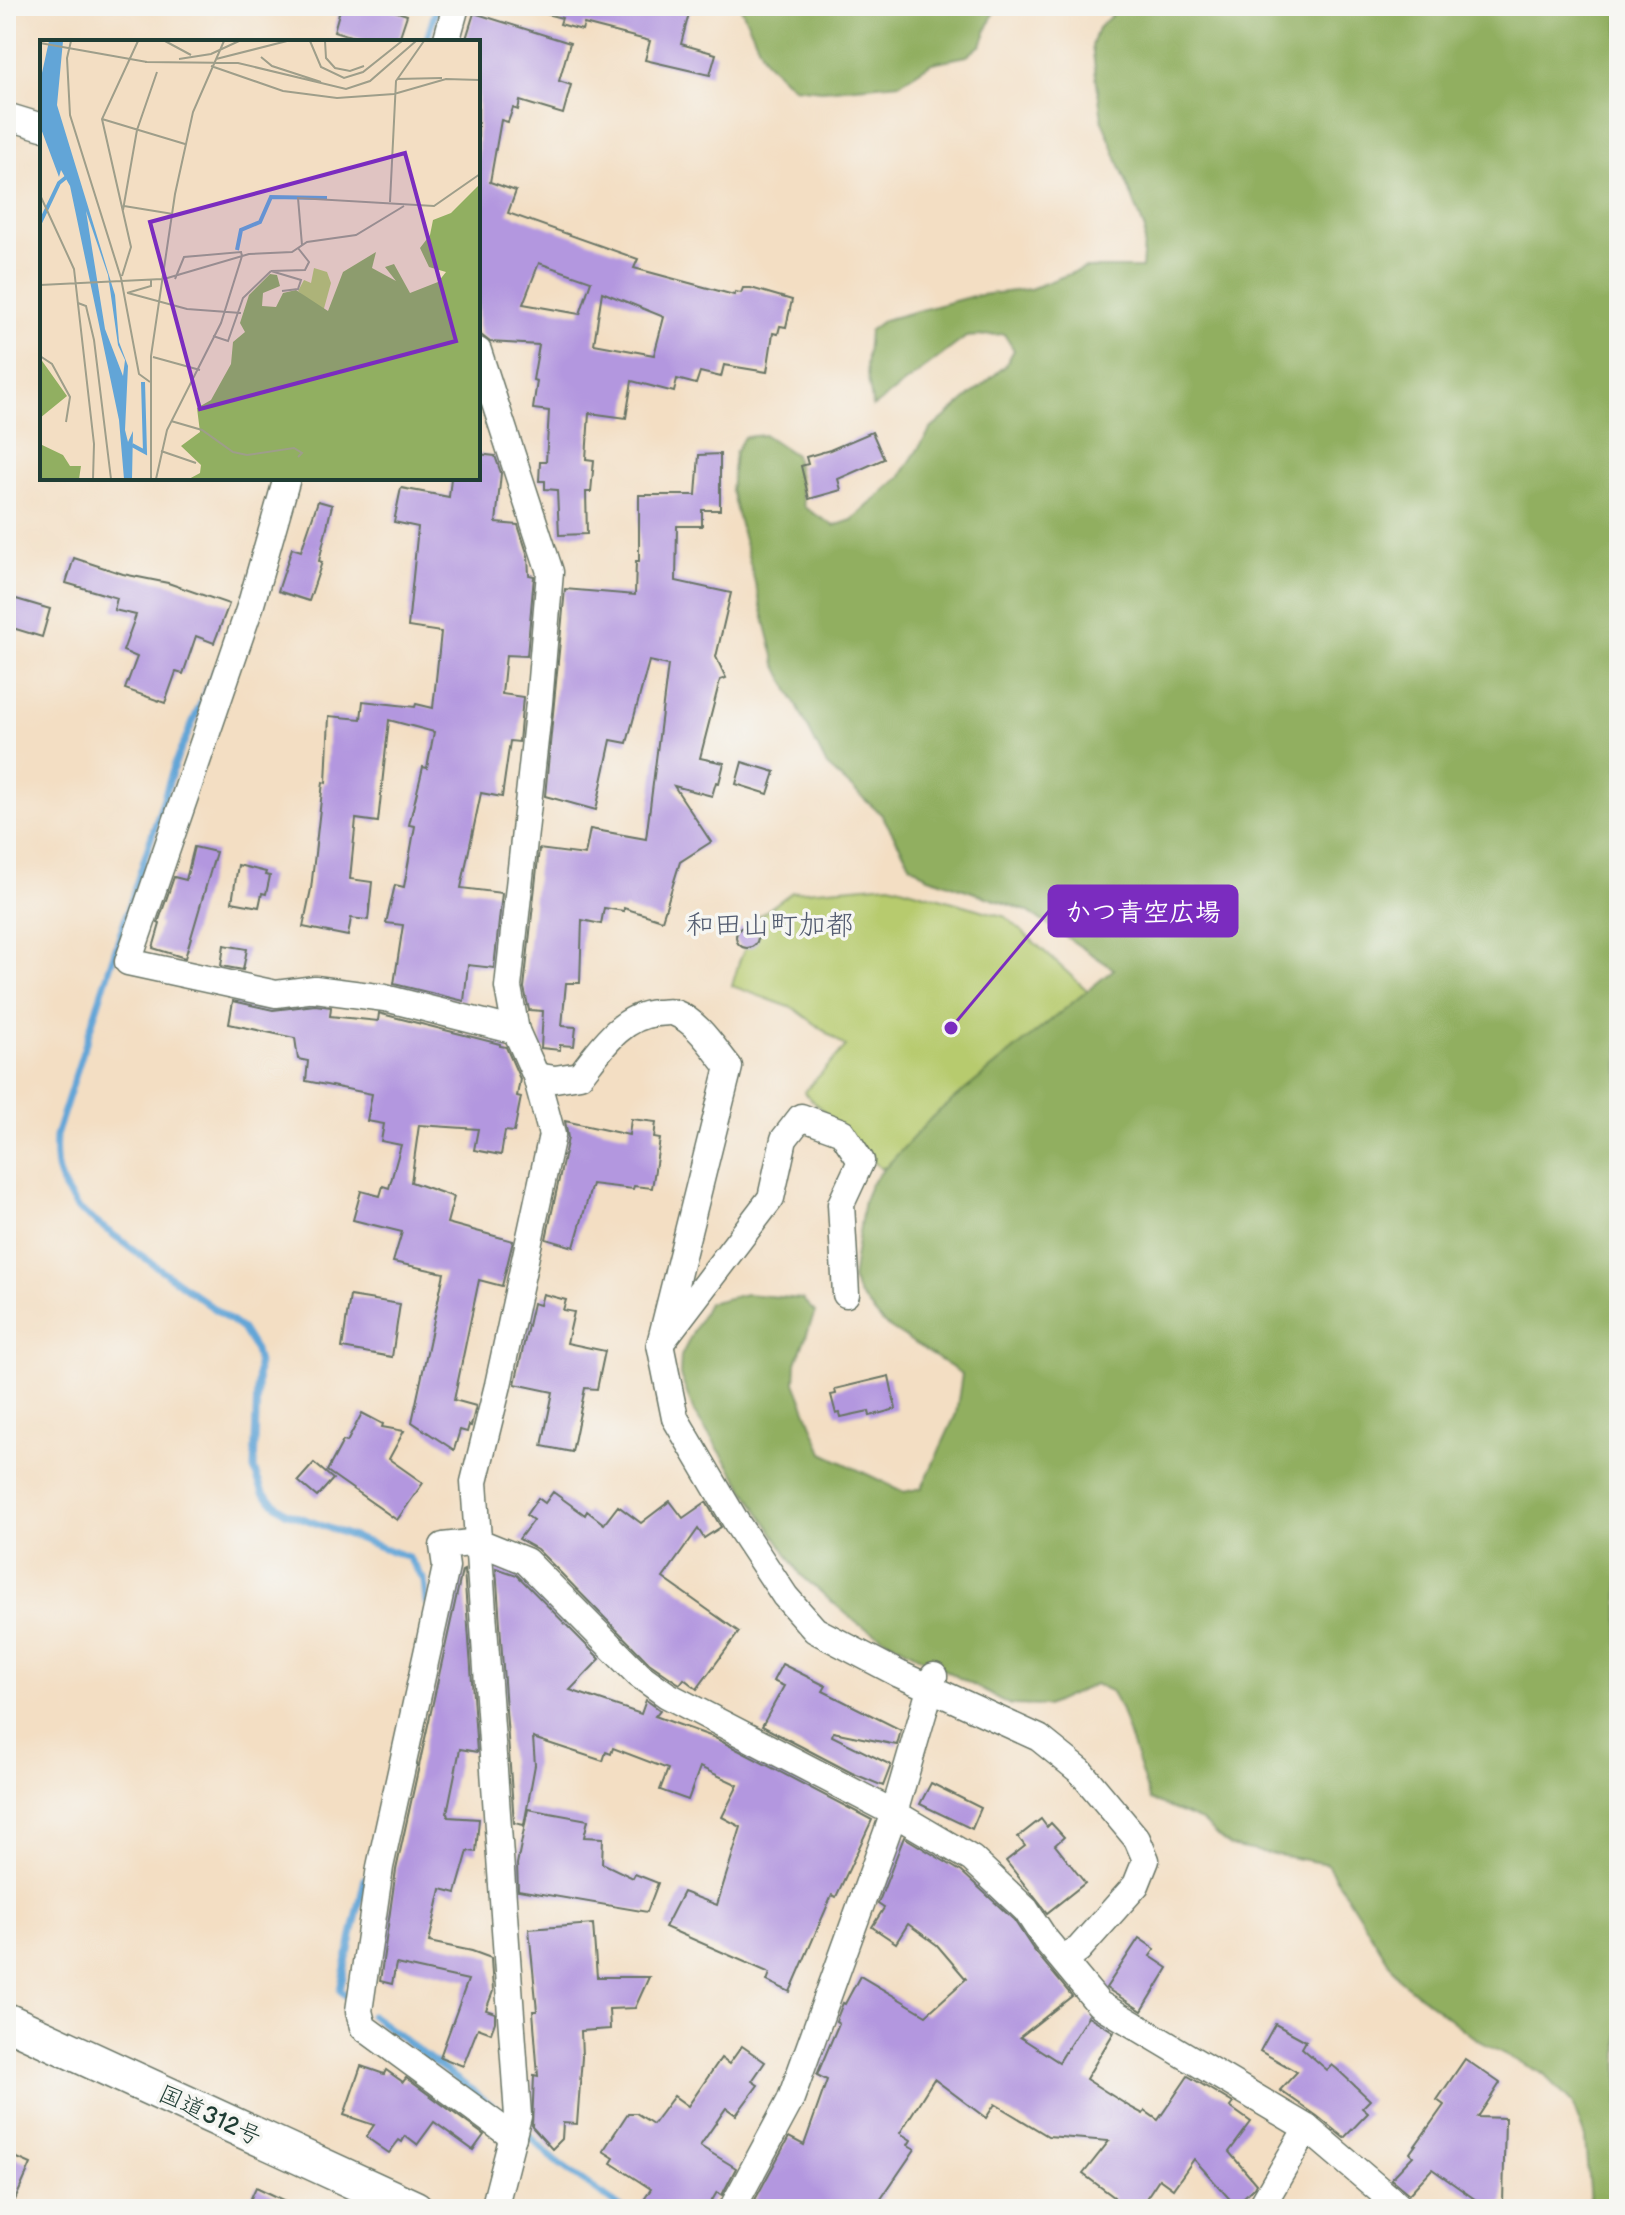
<svg xmlns="http://www.w3.org/2000/svg" width="1625" height="2215" font-family="'Balsamiq Sans','Klee One',sans-serif">
  <rect width="100%" height="100%" fill="#f6f6f2"/>
  <filter id="ink" filterUnits="userSpaceOnUse"><feTurbulence type="fractalNoise" baseFrequency=".0125" numOctaves="2"/><feDisplacementMap in="SourceGraphic" scale="16" xChannelSelector="R" yChannelSelector="G"/><feConvolveMatrix kernelMatrix="1 2 1 2 8 2 1 2 1" color-interpolation-filters="sRGB"/></filter>
  <filter id="wash" filterUnits="userSpaceOnUse"><feTurbulence type="fractalNoise" baseFrequency=".006" numOctaves="4" result="noise"/><feDisplacementMap in="SourceGraphic" scale="32" xChannelSelector="R" yChannelSelector="G"/><feGaussianBlur stdDeviation="1.8" result="paint"/><feColorMatrix in="noise" values="0 0 0 0 0 0 0 0 0 0 0 0 0 0 0 0 0 1.4 0 .05"/><feComposite in="paint" operator="in"/></filter>
  <g filter="url(#wash)">
    <rect width="100%" height="100%" fill="#f3dec3"/>
    <polygon fill="#b7cb6e" stroke="#6b8451" stroke-width="2" points="890,884 1006,917 1108,1009 881,1169 804,1092 846,1047 795,1009 732,986 739,962 758,917 792,892"/>
    <g fill="#91af61" stroke="#58764a" stroke-width="2">
      <polygon points="740,6 996,6 981,45 967,56 932,63 900,83 822,90 793,87 766,62"/>
      <polygon points="1108,6 1619,6 1619,2209 1593,2209 1590,2204 1585,2138 1572,2103 1543,2074 1477,2040 1400,1980 1327,1864 1229,1846 1202,1821 1150,1800 1121,1711 1112,1692 1095,1684 1047,1706 1010,1705 858,1624 801,1575 694,1412 680,1375 681,1356 708,1303 746,1294 802,1299 815,1312 796,1363 795,1382 823,1453 904,1492 922,1488 956,1414 962,1374 884,1324 859,1295 852,1279 864,1200 871,1183 933,1116 1114,969 1027,911 926,876 911,865 882,815 827,766 776,664 731,490 735,453 744,437 765,435 795,455 804,507 834,526 852,520 900,477 931,429 1005,366 1014,350 1004,334 966,337 873,407 866,368 869,331 884,320 973,296 1030,289 1085,268 1142,268 1145,230 1102,120 1092,46 1098,28 1112,15"/>
    </g>
    <g fill="none" stroke-linecap="round" stroke-linejoin="round">
      <g stroke="#62a5d7" stroke-width="7">
        <polyline points="426,42 437,6"/>
        <path d="M215 671 175 763 56 1136C54 1170 58 1181 78 1209L242 1329 255 1350 258 1363 254 1469 263 1493 285 1512 408 1557 424 1580 426 1602"/>
        <polyline points="345,1995 340,1990 365,1878"/>
        <polyline points="371,2015 509,2118"/>
        <polyline points="527,2133 555,2161 623,2209"/>
      </g>
    </g>
    <g id="blocks">
      <g fill="#b397df" fill-rule="evenodd">
        <polygon points="341,6 379,6 407,15 398,42 370,42 334,31"/>
        <polygon points="543,6 691,6 681,44 716,54 710,75 645,60 650,41 584,24 582,30 560,24 562,18 542,13"/>
        <path d="M474 13 570 43 559 81 571 85 563 114 520 101 518 110 513 108 508 122 501 120 490 182 516 191 508 213 638 259 634 268 734 295 735 292 741 293 743 288H751L792 300 786 327 780 326 778 334 773 333 767 372 724 365 721 377 700 372 696 384 677 379 674 392 632 381 626 418 589 413 586 459 594 460 591 492H586L587 534 559 535 557 490 545 489V481H539L540 462H546L549 411 533 409 537 381 533 380 539 345 490 342 481 335 478 326V42H465ZM539 263 591 281 580 314 523 304ZM602 292 664 317 654 355 594 344Z"/>
        <polygon points="872,432 884,459 838,479 841,490 809,499 801,466 808,464 806,457 830,450"/>
        <polygon points="478,454 495,456 501,473 496,523 518,525 528,556 529,575 534,576 527,656 506,655 502,694 523,697 519,742 510,741 502,797 481,793 461,888 502,893 494,968 468,965 464,1001 394,984 403,925 386,923 395,885 404,887 415,826 409,825 423,767 427,768 434,732 389,720 378,822 356,819 350,879 372,882 368,920 351,918 348,936 303,927 311,889 323,782 326,783 329,716 361,719 363,701 415,707 416,704 433,708 441,632 408,627 418,527 394,522 401,488 449,497 451,478 478,478"/>
        <polygon points="720,454 720,510 702,510 702,526 677,526 676,581 731,593 716,657 726,678 720,680 700,758 724,763 719,783 716,782 712,796 674,786 711,842 680,862 662,920 624,908 624,911 604,908 601,924 582,920 580,983 566,983 562,1026 576,1027 574,1046 560,1045 560,1050 541,1048 543,1011 529,1010 524,988 539,849 585,855 590,829 646,839 668,665 649,661 627,743 611,740 596,810 545,796 565,589 635,595 636,561 639,561 639,495 696,495 699,455"/>
        <polygon points="318,501 332,505 319,561 322,562 309,601 278,591 292,548 301,551"/>
        <polygon points="74,558 123,574 168,583 229,604 214,643 196,636 183,674 176,672 165,703 125,689 137,657 123,651 136,615 114,610 117,598 66,583"/>
        <polygon points="6,596 50,609 42,637 6,626"/>
        <polygon points="742,762 775,772 768,794 736,784"/>
        <polygon points="194,847 216,852 185,958 153,948 160,924 158,923 174,877 186,880"/>
        <polygon points="238,865 266,872 265,875 270,876 266,894 262,893 259,907 232,902"/>
        <circle cx="747" cy="937" r="11"/>
        <polygon points="224,945 247,949 243,970 221,966"/>
        <polygon points="233,1001 273,1010 315,1005 331,1007 330,1016 378,1021 379,1013 382,1014 500,1044 500,1046 506,1047 520,1079 517,1096 521,1097 514,1132 505,1131 501,1155 474,1150 478,1129 419,1125 411,1182 454,1197 447,1223 513,1241 502,1286 479,1280 454,1400 476,1406 471,1426 469,1425 467,1432 460,1430 454,1450 412,1422 444,1273 393,1262 402,1232 353,1220 361,1191 380,1196 383,1186 389,1188 401,1145 381,1141 384,1124 367,1121 372,1094 306,1081 308,1061 298,1059 295,1038 229,1024"/>
        <polygon points="631,1119 656,1122 654,1138 660,1139 652,1188 634,1186 633,1189 592,1184 574,1247 546,1239 568,1138 565,1121 629,1135"/>
        <polygon points="543,1294 566,1300 563,1310 574,1312 567,1343 605,1351 597,1389 585,1388 572,1452 542,1446 553,1392 515,1384 533,1303 540,1305"/>
        <polygon points="350,1296 400,1304 392,1357 342,1348"/>
        <polygon points="889,1376 896,1409 870,1416 869,1411 841,1417 840,1413 836,1414 831,1395 836,1394 835,1389"/>
        <polygon points="362,1413 383,1424 382,1427 404,1431 389,1459 423,1483 397,1520 327,1471 343,1441 347,1442"/>
        <polygon points="314,1463 333,1479 317,1497 298,1481"/>
        <polygon points="553,1492 585,1515 587,1511 604,1524 618,1506 641,1523 670,1501 683,1518 706,1502 721,1527 704,1538 698,1529 663,1578 739,1632 697,1689 684,1679 680,1684 675,1681 649,1663 552,1564 537,1549 519,1539 533,1520 526,1515 538,1498 545,1503"/>
        <polygon points="496,1568 517,1575 600,1659 570,1690 641,1714 646,1700 660,1710 655,1716 713,1737 872,1820 836,1897 832,1895 790,1992 767,1981 770,1973 665,1927 683,1892 717,1905 741,1827 722,1817 738,1785 700,1767 688,1800 660,1790 668,1769 613,1748 611,1754 606,1752 603,1761 533,1738 535,1765 524,1825 514,1823"/>
        <polygon points="464,1570 477,1752 460,1749 447,1813 448,1817 479,1819 476,1852 468,1851 456,1893 441,1889 429,1942 472,1951 491,1958 493,1991 486,2010 495,2013 495,2022 491,2033 478,2028 463,2066 440,2057 468,1980 396,1964 392,1984 380,1981 396,1870 462,1571"/>
        <polygon points="782,1664 826,1686 823,1691 901,1730 897,1745 833,1732 832,1736 891,1765 883,1786 852,1773 762,1726 784,1686 773,1681"/>
        <polygon points="931,1783 981,1808 972,1829 920,1804"/>
        <polygon points="528,1809 588,1820 584,1837 603,1838 602,1863 633,1878 635,1874 658,1883 647,1912 518,1890 517,1864"/>
        <polygon points="1041,1819 1047,1827 1051,1823 1064,1837 1055,1845 1085,1883 1047,1913 1006,1861 1025,1846 1018,1837"/>
        <polygon points="904,1837 962,1872 1014,1920 1033,1949 1072,1996 1020,2037 1059,2062 1088,2016 1114,2032 1086,2079 1130,2107 1143,2114 1145,2111 1158,2120 1188,2076 1233,2103 1230,2107 1251,2122 1229,2152 1256,2184 1254,2188 1235,2205 1194,2159 1173,2189 1159,2179 1139,2209 1123,2209 1112,2200 1114,2197 1083,2174 1109,2141 1048,2136 995,2104 986,2118 934,2079 900,2133 911,2140 908,2145 915,2149 874,2209 750,2209 789,2137 804,2145 827,2080 817,2075 839,2023 836,2021 843,2003 845,2004 860,1976 926,2015 966,1979 937,1945 908,1924 896,1943 872,1927 884,1908 878,1904"/>
        <polygon points="593,1924 597,1977 649,1977 635,2008 609,2009 610,2029 581,2031 582,2057 577,2124 563,2123 562,2139 552,2149 532,2127 534,2075 538,2076 533,2011 537,2011 529,1929"/>
        <polygon points="1139,1938 1155,1949 1150,1956 1168,1968 1142,2011 1106,1988"/>
        <polygon points="1275,2024 1306,2041 1302,2048 1327,2070 1332,2065 1337,2069 1370,2100 1362,2108 1368,2113 1344,2138 1317,2116 1280,2090 1297,2072 1260,2051"/>
        <polygon points="742,2046 765,2062 752,2081 758,2085 736,2115 726,2108 700,2146 736,2168 722,2195 717,2192 707,2209 638,2209 651,2189 611,2163 614,2158 603,2151 628,2113 636,2113 653,2124 674,2096 688,2106 721,2058 729,2064"/>
        <polygon points="1465,2059 1500,2083 1478,2117 1505,2118 1503,2203 1479,2202 1432,2169 1409,2194 1391,2179 1413,2156 1410,2153 1444,2105 1437,2100"/>
        <polygon points="361,2066 384,2074 386,2070 403,2082 406,2078 484,2135 473,2150 434,2122 417,2145 405,2136 402,2142 399,2140 389,2153 366,2137 374,2125 344,2115"/>
        <polygon points="6,2153 31,2164 11,2209 6,2209"/>
        <polygon points="256,2187 303,2209 246,2209"/>
      </g>
    </g>
  </g>
  <g filter="url(#ink)">
    <use href="#blocks" fill-opacity="0" stroke="#697566" stroke-width="2"/>
    <g fill="none" stroke-linecap="round" stroke-linejoin="round">
      <g stroke="#697566" stroke-width="29">
        <g id="minor">
          <polyline points="446,42 456,6"/>
          <polyline points="6,116 42,127"/>
          <polyline points="478,351 550,572 539,703 508,987 516,1031 536,1076 552,1135 498,1385 474,1482 518,2116 494,2209"/>
          <polyline points="287,478 251,604 128,962 276,994 315,989 385,998 516,1031"/>
          <path d="M536 1076 555 1079 580 1075C600 1050 621 1016 656 1013 662 1013 670 1011 675 1013 698 1022 714 1049 729 1067L660 1344 771 1198 784 1139 801 1117 842 1132 861 1161 841 1204 846 1294"/>
          <polyline points="660,1344 675,1418 738,1525 785,1596 815,1630 899,1674 1039,1738 1080,1771 1137,1839 1146,1860 1136,1885 1078,1950 1062,1957"/>
          <polyline points="513,2137 363,2027 359,2011 380,1867 446,1567 443,1546 479,1542 526,1561 639,1675 667,1695 894,1813 972,1859 1026,1910 1045,1939 1099,2004 1307,2128 1402,2209"/>
          <polyline points="732,2209 790,2101 894,1813 934,1676"/>
          <polyline points="1260,2209 1307,2128"/>
        </g>
      </g>
      <g stroke="#697566" stroke-width="39">
        <polyline id="highway" points="6,2021 415,2209"/>
      </g>
      <use href="#minor" stroke="#fff" stroke-width="26"/>
      <use href="#highway" stroke="#fff" stroke-width="36"/>
    </g>
  </g>
  <g text-anchor="middle" stroke-width="7" stroke-linejoin="round" paint-order="stroke">
    <g font-size="24" fill="#1f3d34" stroke="#f6f6f2">
      <text transform="translate(210 2115) rotate(25)" y="8">国道312号</text>
    </g>
    <g font-size="28" fill="#535c70" stroke="#f6f6f2">
      <text x="770" y="934">和田山町加都</text>
    </g>
  </g>
  <g transform="translate(40 40)">
    <rect width="440" height="440" fill="#f3dec3"/>
    <path d="M274 228 287 232 291 243 283 272 258 251 264 240 271 243Z" fill="#b7cb6e"/>
    <path d="M440 144V439H149L160 433 161 425 141 406 160 392 157 368 171 360 191 324 193 302 205 292 200 283 209 255 230 234 237 235 240 246 223 253 222 266 236 267 243 253 256 250 288 271 303 232 336 212 332 228 356 241 345 227 354 224 370 253 398 242 406 232 389 227 380 208 390 195 393 180 411 173ZM0 318 27 356 0 378ZM0 404 23 415 30 426H41L39 439H0Z" fill="#91af61"/>
    <path d="M9 1H23L17 65 75 255 79 302 88 326 85 390 88 402 93 391 92 439H84L79 380 30 146 21 130 19 137 0 86V42ZM46 171 68 235 78 305 85 320 83 336 65 289Z" fill="#62a5d7" fill-rule="evenodd"/>
    <path fill="none" stroke="#62a5d7" stroke-width="4" d="M0 183 19 143 29 135M197 210 201 190 220 182 231 157 287 158M92 405 105 412 103 342"/>
    <path fill="none" stroke="#9e9e8a" stroke-width="2" d="M31 1 27 18 30 75 81 238 99 334 110 342M125 1 151 15M270 1 281 27 304 38 323 32 362 1M285 1 286 18 295 28 310 31 324 26M0 3 107 22M221 17 232 26 281 42M139 19 171 14 199 1M176 19 247 1M105 22 198 23 306 49 330 41 376 1M171 26 243 51 297 58 354 54 406 39 440 40M357 39 402 38M62 79 145 104M0 155 34 229 54 404 53 439M350 162 356 41 384 1M84 166 133 174M83 170 97 90 117 32M262 205 258 158 394 166 440 134M82 236 91 207 62 79 98 1M124 239 209 214 252 212 267 202 316 195 364 166M0 245 122 239M242 251 258 249 261 240 231 231 265 230 269 222 258 208M87 253 111 246V240M88 253 147 269 201 273M38 263 46 266 54 300 71 439M173 296 188 301 203 258 231 231M0 316 12 324 30 357 26 382M113 317 160 330M131 381 162 390 193 412 207 415 254 408 262 413 258 417M121 411 156 423M111 439V316L135 154 153 72 184 1M116 439 127 390 181 283 202 216 201 212 144 217 135 239"/>
    <path fill="#7b2cbf" fill-opacity="0.15" stroke="#7b2cbf" stroke-width="4" d="M365 113 416 301 160 369 110 182Z"/>
    <rect width="440" height="440" fill="none" stroke="#1f3d34" stroke-width="4"/>
  </g>
  <path fill="none" stroke="#7b2cbf" stroke-width="3" d="M951 1028L1049 911"/>
  <circle fill="#7b2cbf" stroke="#f6f6f2" stroke-width="3" cx="951" cy="1028" r="8"/>
  <rect fill="#7b2cbf" stroke="#7b2cbf" stroke-width="3" x="1049" y="886" width="188" height="50" rx="8"/>
  <g font-size="26" text-anchor="middle" font-weight="bold" fill="#fff">
    <text x="1143" y="921">かつ青空広場</text>
  </g>
  <rect width="1625" height="2215" fill="none" stroke="#f6f6f2" stroke-width="32"/>
</svg>
